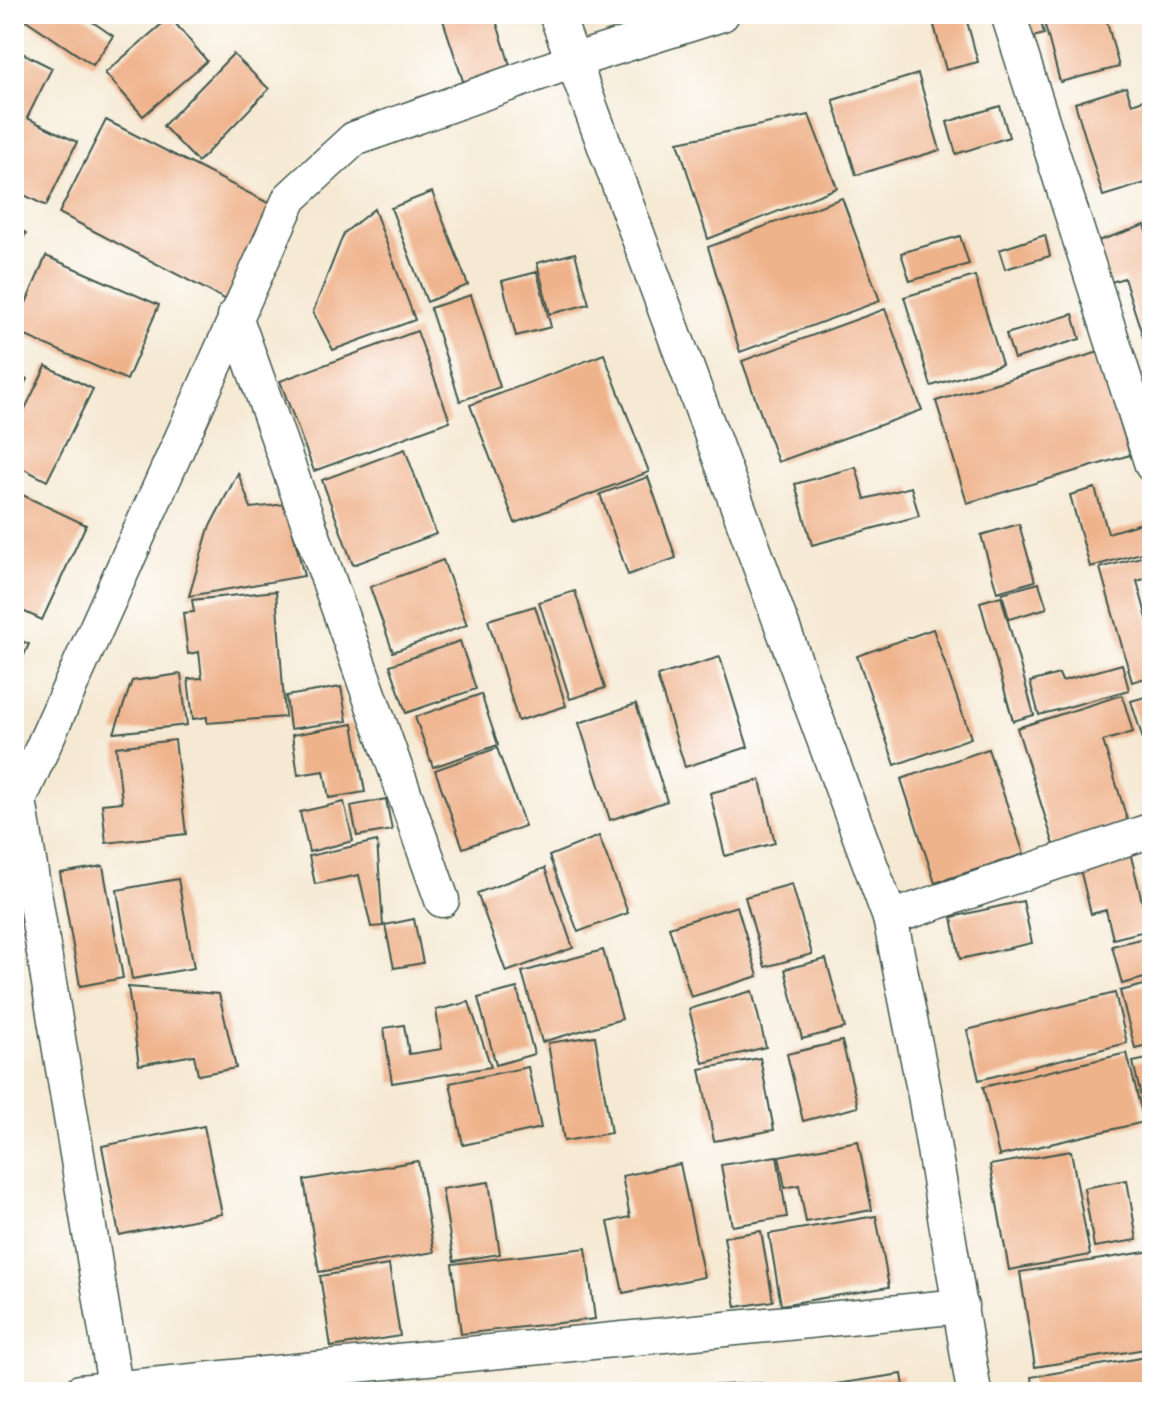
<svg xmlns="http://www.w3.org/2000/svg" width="1166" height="1406" font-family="'Playpen Sans',sans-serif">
  <rect width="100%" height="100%" fill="#fff"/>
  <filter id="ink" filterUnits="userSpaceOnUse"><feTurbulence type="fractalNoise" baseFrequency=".0125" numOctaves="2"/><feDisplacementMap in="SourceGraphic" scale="16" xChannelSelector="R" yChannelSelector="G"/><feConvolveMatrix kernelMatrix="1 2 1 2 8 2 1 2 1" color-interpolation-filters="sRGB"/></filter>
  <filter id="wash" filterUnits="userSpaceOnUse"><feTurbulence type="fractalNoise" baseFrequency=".006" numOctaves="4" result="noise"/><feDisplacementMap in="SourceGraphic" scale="32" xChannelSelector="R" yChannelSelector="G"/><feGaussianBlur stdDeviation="1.8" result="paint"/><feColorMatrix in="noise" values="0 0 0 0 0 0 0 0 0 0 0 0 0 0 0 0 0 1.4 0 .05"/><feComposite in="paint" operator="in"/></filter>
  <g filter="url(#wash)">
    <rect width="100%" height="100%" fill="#f5e9d3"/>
    <g id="blocks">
      <g fill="#efb38c">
        <polygon points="17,14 81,14 113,36 93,65"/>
        <polygon points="441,14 494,14 511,68 464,84"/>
        <polygon points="620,14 673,14 626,31"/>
        <polygon points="931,14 965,14 978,62 946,70"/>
        <polygon points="1015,14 1039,14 1044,34 1022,40"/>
        <polygon points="1042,14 1105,14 1119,67 1060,82"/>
        <polygon points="170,17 207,61 143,116 105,73"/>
        <polygon points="14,49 52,68 27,118 77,142 46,206 14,190"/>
        <polygon points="233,54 269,89 198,162 163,126"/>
        <polygon points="918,74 940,150 856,175 833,100"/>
        <polygon points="1126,87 1132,104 1152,97 1152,181 1103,196 1075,103"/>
        <polygon points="1000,106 1009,137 956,154 947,122"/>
        <polygon points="809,115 837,188 708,239 678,142"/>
        <polygon points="106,120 280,209 232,303 59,213"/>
        <polygon points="432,192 468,285 427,302 391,208"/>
        <polygon points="842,198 880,301 740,352 708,247"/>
        <polygon points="374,209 415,320 333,350 313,312 344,233"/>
        <polygon points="1145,225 1152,247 1152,337 1144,340 1124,278 1108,283 1095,242"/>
        <polygon points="14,226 26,233 14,255"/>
        <polygon points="1045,235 1050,256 1005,269 999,250"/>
        <polygon points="960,236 969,264 910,281 901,253"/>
        <polygon points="575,253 589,304 550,314 537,263"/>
        <polygon points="46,256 159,305 127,380 14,331"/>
        <polygon points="537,272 551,327 516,336 502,281"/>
        <polygon points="975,276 1002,364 931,386 904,297"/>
        <polygon points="471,295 500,387 460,401 430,308"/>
        <polygon points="885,309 922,410 778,462 742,361"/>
        <polygon points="1073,314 1080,339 1014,359 1006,334"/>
        <polygon points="417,331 450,421 314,471 280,381"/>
        <polygon points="1099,352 1130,455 967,503 936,401"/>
        <polygon points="604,354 649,472 515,523 470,405"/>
        <polygon points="46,366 93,389 47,481 14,464 14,431"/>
        <polygon points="14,372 27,379 14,404"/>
        <polygon points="405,449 436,534 353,565 322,480"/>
        <polygon points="856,467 865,499 911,487 919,516 812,545 795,484"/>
        <polygon points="238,473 251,508 286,504 304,576 189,596 209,528"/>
        <polygon points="648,477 676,558 628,575 600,494"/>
        <polygon points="1095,488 1108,533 1148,521 1152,550 1090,567 1070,495"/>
        <polygon points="14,491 86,525 42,620 14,607"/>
        <polygon points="1019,524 1035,581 997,592 981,535"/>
        <polygon points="1152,554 1152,577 1137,581 1152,637 1152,676 1132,682 1100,568"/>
        <polygon points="443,560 467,625 393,652 370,587"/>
        <polygon points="1039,583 1047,608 1009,619 1002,593"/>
        <polygon points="276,591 285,717 207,723 207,717 193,719 188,679 202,678 199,652 188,654 183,613 194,612 192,600"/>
        <polygon points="575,591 605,688 570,699 539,602"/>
        <polygon points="1001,596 1034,715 1013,721 980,602"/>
        <polygon points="535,606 566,706 518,721 488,620"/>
        <polygon points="933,629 971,738 895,765 857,656"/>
        <polygon points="14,638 29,644 14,677"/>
        <polygon points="460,641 476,689 406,713 390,665"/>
        <polygon points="720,657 748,747 685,767 657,676"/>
        <polygon points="1122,664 1129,690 1039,715 1030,682 1059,674 1062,681"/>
        <polygon points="181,674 187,725 114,733 132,681"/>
        <polygon points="341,687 347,721 290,729 286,696"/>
        <polygon points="481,694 498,745 433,767 415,717"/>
        <polygon points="1122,695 1133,732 1103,741 1128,822 1054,845 1017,728"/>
        <polygon points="1152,695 1152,765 1151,765 1131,701"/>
        <polygon points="636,704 667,801 610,820 579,723"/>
        <polygon points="353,724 365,792 329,798 324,771 298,775 292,735"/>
        <polygon points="175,740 186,834 106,843 102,804 122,802 116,747"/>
        <polygon points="497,748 525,826 463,848 435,770"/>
        <polygon points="988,749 1024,854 935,883 901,779"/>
        <polygon points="760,780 775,843 725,856 710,793"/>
        <polygon points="386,799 392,830 357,836 351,806"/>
        <polygon points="344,802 353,841 309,852 300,812"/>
        <polygon points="599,836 628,913 578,932 549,856"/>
        <polygon points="377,841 383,926 371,927 359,875 315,884 309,856"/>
        <polygon points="1130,852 1149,930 1113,939 1106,910 1091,914 1079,865"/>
        <polygon points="103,866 123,978 80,986 60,873"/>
        <polygon points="545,868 573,948 506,972 477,893"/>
        <polygon points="178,879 194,968 132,979 117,890"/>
        <polygon points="792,884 812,954 765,967 745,897"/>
        <polygon points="1023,901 1032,943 960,959 952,917"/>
        <polygon points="737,906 758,976 691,997 669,927"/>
        <polygon points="414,919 423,963 394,968 385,925"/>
        <polygon points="1144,938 1147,951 1152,950 1152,976 1122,984 1112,946"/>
        <polygon points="603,950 622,1019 542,1042 522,972"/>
        <polygon points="826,959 845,1028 802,1039 785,969"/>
        <polygon points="1152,983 1152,1044 1135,1048 1120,991"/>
        <polygon points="128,987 219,994 236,1068 198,1075 194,1055 139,1065"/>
        <polygon points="517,988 534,1054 496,1065 478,998"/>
        <polygon points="752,991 766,1047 703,1063 689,1009"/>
        <polygon points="1115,993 1127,1043 979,1080 967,1030"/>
        <polygon points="469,1002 491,1067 392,1083 384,1028 404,1025 409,1054 442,1049 436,1010"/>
        <polygon points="595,1036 611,1133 564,1141 548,1043"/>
        <polygon points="842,1041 858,1107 803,1121 787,1054"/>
        <polygon points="1127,1053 1144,1122 999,1156 983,1087"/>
        <polygon points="760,1058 774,1130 714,1141 700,1069"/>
        <polygon points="1152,1058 1152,1099 1142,1101 1133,1062"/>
        <polygon points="528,1067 541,1128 463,1145 450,1083"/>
        <polygon points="204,1126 222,1214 119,1235 102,1146"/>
        <polygon points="858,1141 872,1210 806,1222 799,1185 785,1188 779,1156"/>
        <polygon points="1071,1151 1090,1255 1009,1270 990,1165"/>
        <polygon points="777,1156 787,1217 732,1226 721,1165"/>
        <polygon points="418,1161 434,1252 319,1272 304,1180"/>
        <polygon points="680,1164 704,1277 623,1293 608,1222 630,1217 622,1176"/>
        <polygon points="1127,1180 1137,1240 1094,1247 1084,1188"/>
        <polygon points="489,1182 500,1254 454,1261 442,1189"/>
        <polygon points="876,1216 889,1287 781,1305 769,1234"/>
        <polygon points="761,1231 773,1301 736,1307 724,1237"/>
        <polygon points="586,1248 595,1319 461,1334 452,1264"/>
        <polygon points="1152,1251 1152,1348 1035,1367 1020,1272"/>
        <polygon points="389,1265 400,1336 331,1347 320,1276"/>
        <polygon points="1152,1356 1152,1392 1033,1392 1031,1377"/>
        <polygon points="902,1374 905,1392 796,1392 796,1390"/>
        <polygon points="762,1383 762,1392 705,1392 704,1386"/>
      </g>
    </g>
  </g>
  <g filter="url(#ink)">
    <use href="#blocks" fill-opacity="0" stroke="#3f574c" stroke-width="2"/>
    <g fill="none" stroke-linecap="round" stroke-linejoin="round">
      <g stroke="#3f574c" stroke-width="37">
        <g id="street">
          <polyline points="556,14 890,918 925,1095 974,1392"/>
          <polyline points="1008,14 1152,465"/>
          <polyline points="235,316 442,900"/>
          <polyline points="890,918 1152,830"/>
          <polyline points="115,1386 19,800 290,198 354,139 573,61 722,14"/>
          <polyline points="80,1392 961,1306"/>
        </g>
      </g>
      <use href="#street" stroke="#fff" stroke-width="34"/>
    </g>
  </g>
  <rect width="1166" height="1406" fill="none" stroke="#fff" stroke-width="48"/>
</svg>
